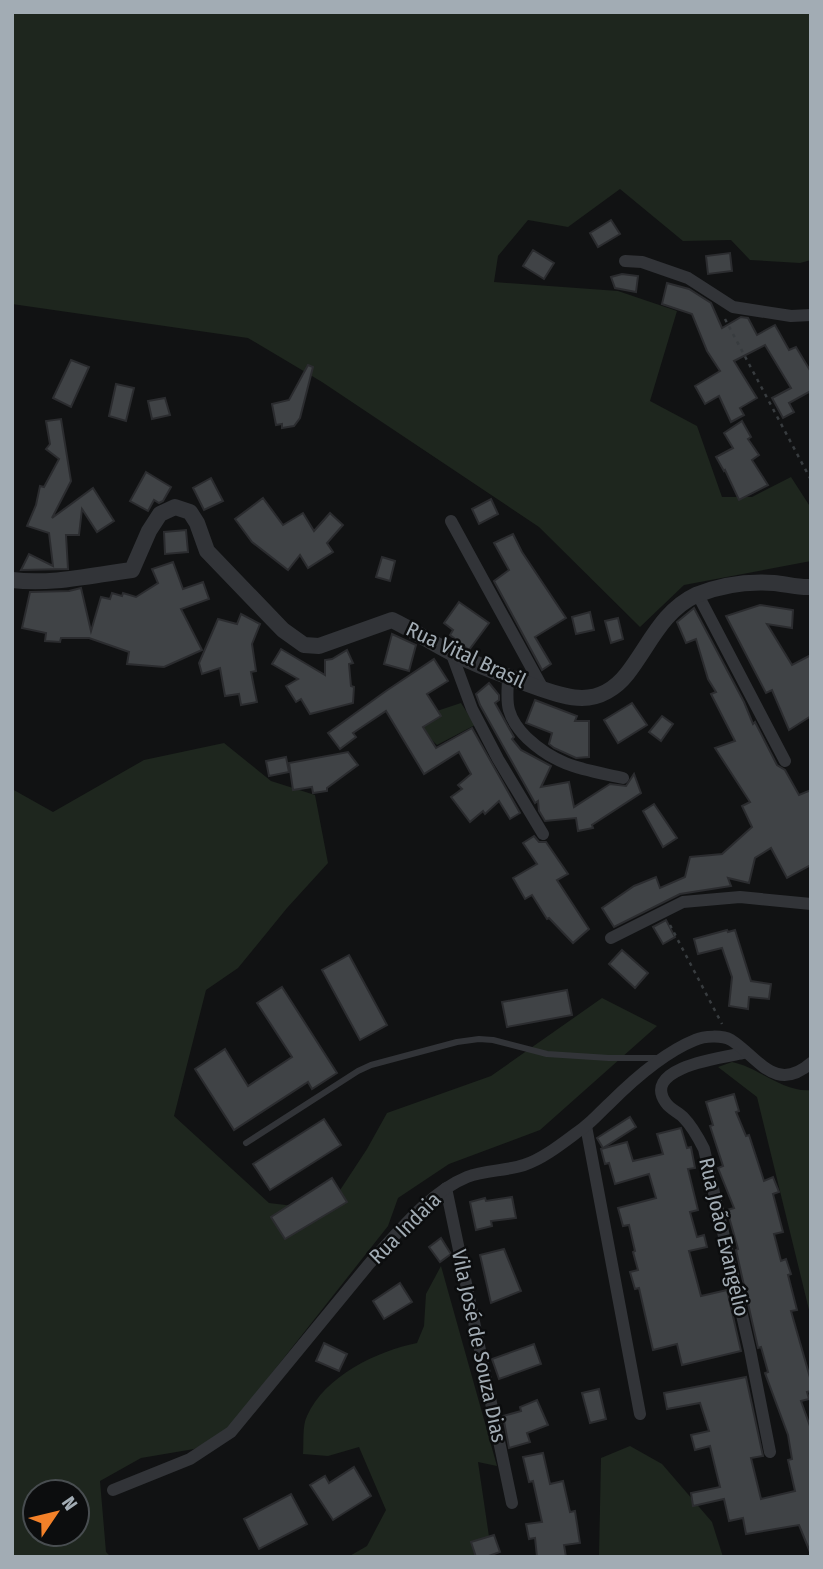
<svg xmlns="http://www.w3.org/2000/svg" width="823" height="1569" font-family="'Fira Sans Condensed',sans-serif">
  <rect width="100%" height="100%" fill="#111213"/>
  <g fill="#1e261e" fill-rule="evenodd">
    <polygon points="12,12 811,12 811,260 800,263 750,260 731,240 683,241 620,189 568,227 528,220 498,256 494,282 618,291 677,311 650,401 697,426 722,497 752,497 791,477 811,508 811,561 684,585 640,627 539,527 322,382 248,338 12,304"/>
    <polygon points="461,703 475,725 437,745 421,730 434,712"/>
    <path d="M224 743 271 781 315 795 328 863 287 908 238 968 206 990 174 1116 269 1203 327 1210 367 1149 387 1113 491 1076 602 998 657 1026 540 1130 449 1164 398 1198 388 1226 223 1435 194 1449 141 1458 100 1481 106 1552 111 1557H12V789L53 812 144 760ZM35 1492H77V1534H35Z"/>
    <path d="M732 1062C758 1067 784 1093 811 1090V1318L757 1097 718 1067Z"/>
    <path d="M441 1266 497 1466 478 1462 492 1557H348L367 1546 386 1510 359 1447 328 1456 303 1454C304 1443 302 1426 307 1416 325 1376 377 1351 417 1343L424 1326 426 1294Z"/>
    <polygon points="630,1446 662,1464 712,1522 723,1557 599,1557 601,1458"/>
  </g>
  <g fill="#404346" stroke="#2b2c2f" stroke-width="2">
    <polygon points="611,220 620,234 598,247 590,233"/>
    <polygon points="533,250 554,263 544,279 523,266"/>
    <polygon points="730,253 732,271 708,274 706,256"/>
    <polygon points="622,274 638,276 636,292 615,288 611,277"/>
    <polygon points="667,283 689,289 711,303 722,328 741,317 748,318 757,335 775,325 789,350 796,347 811,372 811,391 789,403 794,412 783,418 772,398 791,388 765,345 734,361 757,398 740,408 744,415 731,422 719,396 705,404 695,386 720,371 707,351 692,314 662,304"/>
    <polygon points="71,360 89,367 71,407 53,398"/>
    <polygon points="308,365 313,367 300,418 294,426 282,428 282,424 276,425 272,404 289,400"/>
    <polygon points="116,384 134,388 126,421 109,416"/>
    <polygon points="165,398 170,415 152,419 148,401"/>
    <polygon points="61,419 71,481 52,518 93,488 114,521 97,532 82,509 79,535 66,535 68,569 21,570 29,554 53,566 49,533 27,526 36,505 40,486 44,487 59,459 46,449 50,444 46,421"/>
    <polygon points="742,421 751,437 748,439 759,455 752,460 768,485 739,500 725,470 724,471 716,457 733,448 724,433"/>
    <polygon points="146,472 171,487 163,501 159,503 154,500 148,511 130,501"/>
    <polygon points="211,478 223,501 204,510 193,488"/>
    <polygon points="263,498 283,525 303,513 314,531 330,513 343,525 327,543 333,552 308,568 300,555 288,570 252,542 235,519"/>
    <polygon points="491,499 498,514 479,524 472,509"/>
    <polygon points="186,530 188,552 165,554 164,532"/>
    <polygon points="513,534 522,552 566,618 535,637 551,664 542,670 494,581 509,570 494,543"/>
    <polygon points="382,557 395,561 390,581 376,577"/>
    <polygon points="173,562 183,589 203,582 209,599 181,609 202,650 164,667 127,664 129,652 89,638 61,638 60,642 45,641 46,633 22,628 30,592 69,591 81,588 91,631 101,597 110,599 112,593 122,596 123,593 136,597 158,583 152,569"/>
    <polygon points="459,602 489,623 469,650 450,635 453,630 444,623"/>
    <polygon points="760,605 793,610 792,628 767,624 792,665 811,655 811,716 789,730 772,690 766,693 726,616"/>
    <polygon points="694,608 744,702 753,724 755,722 777,765 785,770 799,795 811,790 811,865 787,878 771,848 755,858 749,883 728,878 731,886 680,894 614,927 602,908 634,886 656,877 660,888 685,877 690,857 722,854 752,827 742,806 750,802 715,748 735,741 711,694 716,692 708,679 696,639 686,643 677,622"/>
    <polygon points="590,612 594,630 576,634 572,617"/>
    <polygon points="241,614 260,624 252,644 256,671 251,672 257,702 241,705 239,694 225,696 220,668 202,674 199,663 218,619 237,624"/>
    <polygon points="618,618 623,639 611,643 605,621"/>
    <polygon points="392,634 416,645 409,671 384,664"/>
    <polygon points="281,649 325,675 325,660 332,659 347,650 353,663 349,664 351,686 354,687 353,703 310,714 301,699 296,702 286,686 298,679 272,664"/>
    <polygon points="434,659 448,681 427,694 441,716 423,727 436,748 472,728 520,813 510,819 499,801 485,814 483,811 470,822 451,797 462,789 458,785 471,774 459,752 424,774 386,711 353,733 356,737 340,749 328,733 386,691"/>
    <polygon points="489,683 499,695 499,700 495,703 514,737 512,739 521,750 551,766 541,787 569,782 574,807 610,784 626,786 634,774 641,793 592,825 593,828 578,831 576,818 545,821 539,811 538,801 535,803 480,705 476,694"/>
    <polygon points="535,700 577,716 575,721 589,721 589,757 576,758 554,748 549,744 552,733 526,723"/>
    <polygon points="632,703 647,725 618,743 604,720"/>
    <polygon points="662,716 673,724 661,741 649,732"/>
    <polygon points="348,752 358,765 327,788 327,791 313,793 312,787 293,790 289,763"/>
    <polygon points="286,757 289,772 269,776 266,761"/>
    <polygon points="654,804 677,838 663,847 643,811"/>
    <polygon points="534,836 539,842 546,842 568,874 557,880 589,929 573,943 549,918 547,919 532,895 525,899 513,878 537,864 523,843"/>
    <polygon points="666,920 675,937 663,944 653,927"/>
    <polygon points="727,930 728,932 735,930 751,981 771,984 769,999 749,997 748,1009 729,1006 732,977 722,948 698,954 694,939"/>
    <polygon points="622,950 648,973 635,988 609,964"/>
    <polygon points="349,955 387,1025 360,1040 322,970"/>
    <polygon points="282,987 337,1073 312,1089 308,1082 234,1130 195,1069 225,1049 248,1086 292,1057 257,1003"/>
    <polygon points="567,990 572,1015 507,1027 502,1002"/>
    <polygon points="734,1094 739,1111 736,1112 746,1136 749,1135 764,1181 773,1177 779,1192 773,1194 783,1232 774,1234 781,1261 786,1259 791,1274 788,1275 797,1310 791,1311 811,1381 811,1391 807,1392 809,1399 801,1401 811,1429 810,1552 799,1525 746,1534 743,1518 729,1521 724,1499 693,1506 691,1493 720,1487 710,1446 695,1450 691,1435 709,1431 700,1403 667,1409 664,1393 746,1377 763,1456 751,1458 761,1499 795,1491 788,1460 792,1459 788,1435 765,1373 768,1372 761,1347 758,1348 736,1250 738,1249 727,1210 734,1208 718,1168 723,1166 710,1126 713,1125 706,1102"/>
    <polygon points="630,1117 636,1127 603,1148 597,1138"/>
    <polygon points="324,1119 341,1145 270,1190 253,1164"/>
    <polygon points="681,1128 687,1148 691,1147 695,1168 688,1169 698,1210 690,1212 697,1237 704,1235 707,1247 689,1251 701,1296 727,1290 741,1351 682,1365 677,1344 653,1350 639,1288 635,1289 630,1272 638,1270 633,1252 635,1251 629,1225 623,1226 618,1208 656,1198 649,1174 615,1184 609,1163 605,1164 601,1149 627,1142 633,1161 663,1154 657,1134"/>
    <polygon points="332,1178 347,1202 285,1239 271,1217"/>
    <polygon points="512,1197 516,1218 491,1221 492,1226 476,1230 470,1202 485,1198 486,1201"/>
    <polygon points="441,1238 451,1254 440,1262 429,1247"/>
    <polygon points="504,1249 521,1291 491,1303 480,1255"/>
    <polygon points="400,1283 412,1302 384,1319 373,1301"/>
    <polygon points="324,1343 347,1354 339,1371 316,1361"/>
    <polygon points="534,1344 541,1364 499,1379 492,1359"/>
    <polygon points="599,1389 606,1419 590,1423 582,1393"/>
    <polygon points="537,1400 548,1425 527,1433 530,1442 509,1448 503,1416 521,1411 520,1407"/>
    <polygon points="543,1453 550,1484 563,1481 570,1512 575,1511 580,1543 564,1545 566,1557 537,1557 535,1538 529,1539 526,1524 542,1522 533,1481 529,1482 523,1457"/>
    <polygon points="354,1467 371,1496 333,1520 310,1485 325,1476 329,1483"/>
    <polygon points="291,1494 307,1524 259,1549 244,1519"/>
    <polygon points="494,1535 500,1552 486,1557 476,1557 471,1542"/>
  </g>
  <g fill="none" stroke-linecap="round" stroke-linejoin="round">
    <g stroke="#383c3f" stroke-width="2.5" stroke-dasharray="3.5 5" stroke-linecap="butt">
      <polyline points="725,319 811,480"/>
      <polyline points="670,925 722,1024"/>
    </g>
    <polyline stroke="#323438" stroke-width="6" points="246,1143 358,1071 371,1065 457,1042 479,1039 493,1040 547,1054 609,1058 659,1058"/>
    <g stroke="#323438" stroke-width="12">
      <polyline points="625,261 642,262 688,278 733,307 791,316 811,315"/>
      <polyline points="451,521 543,689"/>
      <polyline points="698,595 785,761"/>
      <polyline points="451,652 472,709 498,759 543,834"/>
      <path d="M508 677C508 688 506 700 509 710 512 721 519 730 527 738 558 767 583 769 623 778"/>
      <polyline points="611,938 683,902 740,897 811,904"/>
      <path d="M744 1053C725 1057 640 1067 666 1103 670 1109 678 1112 683 1117 692 1126 698 1137 704 1149L750 1350 770 1452"/>
      <polyline points="586,1126 640,1414"/>
      <polyline points="446,1188 512,1503"/>
      <path d="M113 1490 190 1459 231 1432 369 1264C397 1234 428 1193 467 1177 485 1170 506 1171 524 1165 545 1158 565 1141 583 1128 593 1121 601 1111 610 1103 634 1079 663 1053 695 1040 704 1036 722 1035 731 1040 758 1057 775 1094 811 1063"/>
    </g>
    <path stroke="#323438" stroke-width="16" d="M12 580C53 585 92 575 132 570L149 531 160 514 175 507 190 512 197 523 207 551 283 630 304 645 319 646 392 620C413 630 432 643 452 653 479 666 508 677 536 687 551 692 567 698 582 698 600 698 616 688 627 674 649 646 662 611 696 595 721 585 747 581 774 583 786 584 799 588 811 587"/>
  </g>
  <g text-anchor="middle" stroke-width="5" stroke-linejoin="round" paint-order="stroke">
    <g font-size="21" fill="#a2acb4" stroke="#0c0d0e">
      <text transform="translate(466 655) rotate(25)" y="7">Rua Vital Brasil</text>
      <text transform="translate(405 1228) rotate(-45)" y="7">Rua Indaia</text>
      <text transform="translate(724 1237) rotate(77)" y="7">Rua João Evangélio</text>
      <text transform="translate(479 1346) rotate(78)" y="7">Vila José de Souza Dias</text>
    </g>
  </g>
  <rect width="823" height="1569" fill="none" stroke="#a2acb4" stroke-width="28"/>
  <g transform="translate(56 1513) rotate(55)"><circle r="33" fill="#0c0d0e" stroke="#484d50" stroke-width="2"/>
  <path d="M0-5L12 26L0 18L-12 26Z" fill="#f38129"/>
  <text y="-10" font-size="19" font-weight="bold" text-anchor="middle" fill="#a2acb4">N</text>
  </g>
</svg>
